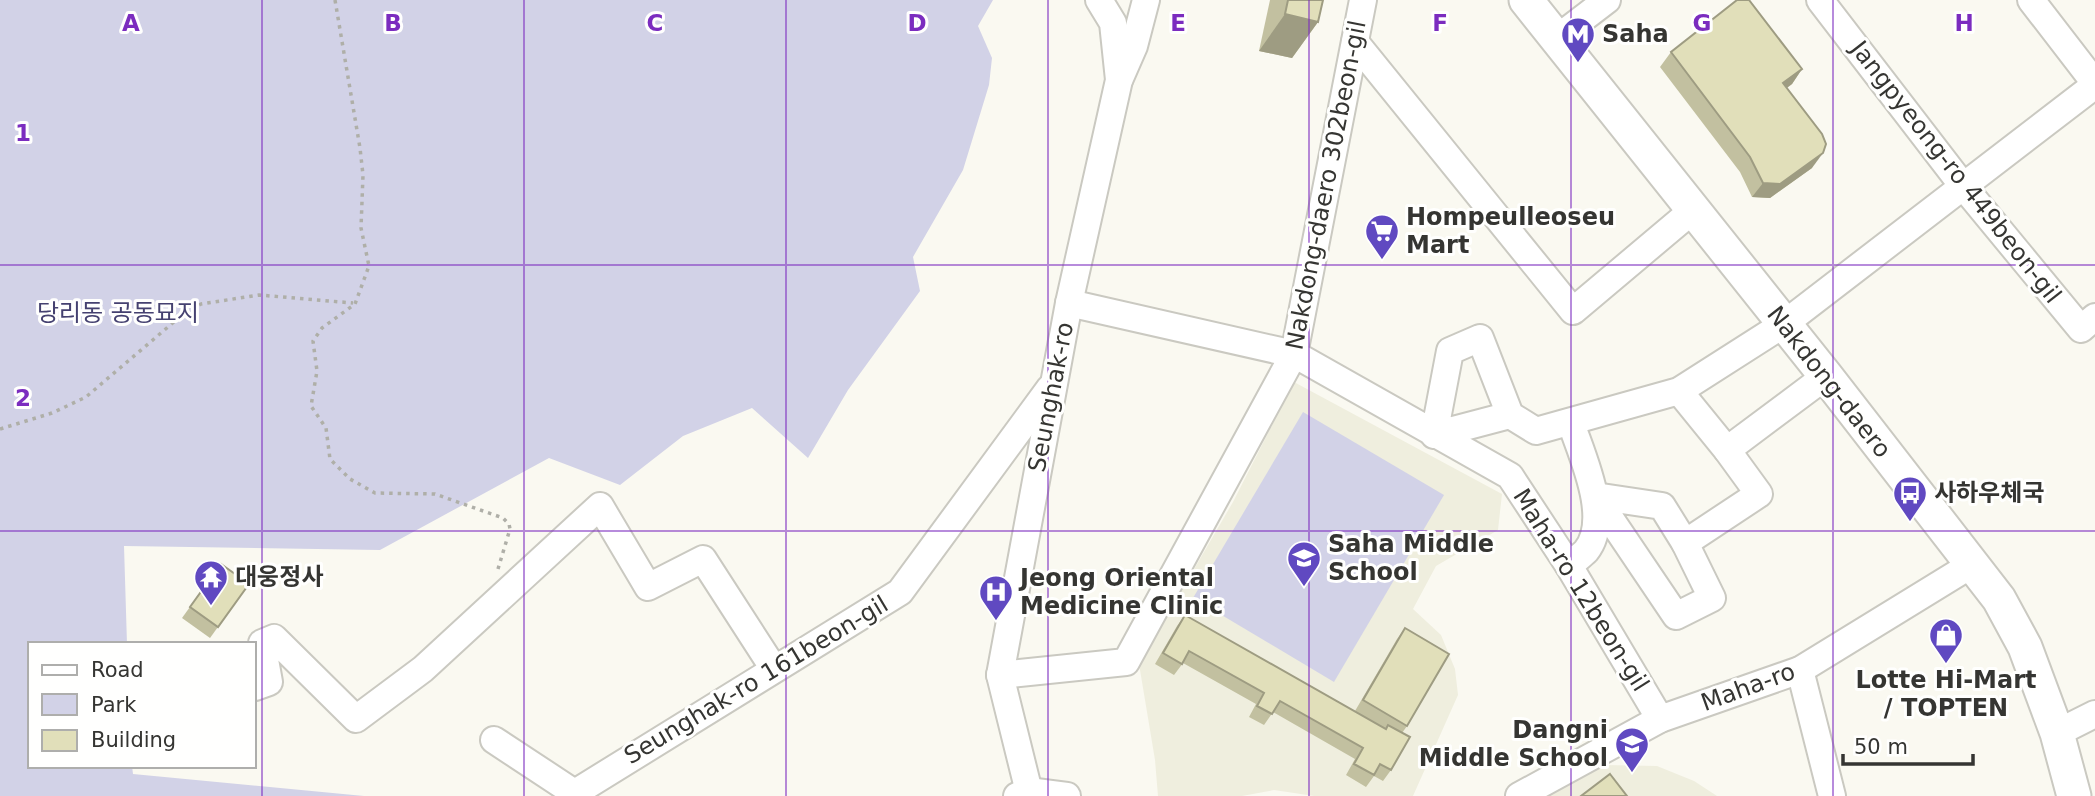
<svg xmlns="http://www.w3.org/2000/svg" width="2095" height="796" font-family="'DejaVu Sans','Noto Sans KR',sans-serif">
  <rect width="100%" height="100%" fill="#faf9f1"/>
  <g fill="#efeede">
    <polygon points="1294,382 1502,494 1498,530 1436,566 1413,609 1441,635 1455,669 1458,695 1413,796 1314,796 1274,790 1242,796 1158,796 1155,760 1139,664 1233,502"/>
    <polygon points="1605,765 1657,766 1694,781 1717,796 1546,796"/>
  </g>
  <g fill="#d2d2e7">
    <polygon points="0,0 993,0 978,26 992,58 989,85 963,170 913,257 920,291 848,390 808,458 752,408 683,436 620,485 549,458 380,550 124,546 127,644 30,644 30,766 132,766 133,774 364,796 0,796"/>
    <polygon points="1303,412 1444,495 1334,682 1193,598"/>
  </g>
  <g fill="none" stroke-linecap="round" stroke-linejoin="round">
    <g stroke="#cac9c1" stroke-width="30">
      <g id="minor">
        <polyline points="1820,0 1963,186 2081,329 2095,317"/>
        <polyline points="2031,0 2095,83"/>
        <polyline points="1556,39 1607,0"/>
        <polyline points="1355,42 1573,311 1693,210"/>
        <polyline points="1120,78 1134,46 1146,0"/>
        <polyline points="1069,303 1294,354 1510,476 1569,566 1660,719"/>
        <polyline points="1679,391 1727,450 1759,494 1685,543"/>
        <polyline points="1510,415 1480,338 1450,351 1434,435 1510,415 1536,431 1679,391 1784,324 2095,85"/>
        <polyline points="1727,450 1826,376"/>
        <polygon points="1595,496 1662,506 1685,543 1712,598 1676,616"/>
        <path d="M1569 566C1574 561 1581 556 1586 551 1612 519 1582 456 1571 423"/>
        <polyline points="1800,670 1832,796"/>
        <polyline points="1000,675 1126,662 1294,354 1363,0"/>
        <polyline points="255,687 269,682 262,643 274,638 356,719 423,669 600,506 648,587 703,559 774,669"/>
        <polyline points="2057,733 2095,714"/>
        <polyline points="494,740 579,796"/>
        <polyline points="570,796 900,592 1050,388"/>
        <polyline points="1017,796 1028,791 1067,796"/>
        <polyline points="1030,796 1000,675 1069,303 1119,80 1113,23 1099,0"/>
        <polyline points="1519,796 1660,719 1800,670 1971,565"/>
      </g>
    </g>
    <g stroke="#cac9c1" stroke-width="37">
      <polyline id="major" points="1526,0 1826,376 1999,599 2025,647 2057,733 2074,796"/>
    </g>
    <g stroke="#afafa8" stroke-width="3.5" stroke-dasharray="3.5 5" stroke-linecap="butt">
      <polyline points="335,0 360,148 363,175 361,228 369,266 355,304 322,328 313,341 317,371 311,406 326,428 330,459 350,479 375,493 435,494 503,518 509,524 510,529 498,569"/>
      <polyline points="0,429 52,413 86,397 182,315 201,304 259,295 353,303"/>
    </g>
    <use href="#minor" stroke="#fff" stroke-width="26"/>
    <use href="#major" stroke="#fff" stroke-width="33"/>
  </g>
  <g fill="#c2c0a0">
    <polygon points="1270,0 1323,0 1318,22 1292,58 1259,51"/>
    <polygon points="1671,52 1802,69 1792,84 1787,88 1812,168 1770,198 1752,197 1740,172 1660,67"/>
    <polygon points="221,564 249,584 210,638 182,618"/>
    <polygon points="1185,615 1355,711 1397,639 1405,628 1407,726 1402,733 1391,770 1383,781 1374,776 1366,787 1346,775 1355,759 1273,712 1264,725 1249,717 1256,704 1183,663 1174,675 1155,664 1177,626"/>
  </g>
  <g fill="#9e9c82">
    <polygon points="1285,14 1318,22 1292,58 1259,51"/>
    <polygon points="1802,69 1792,84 1773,98 1783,83"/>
    <polygon points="1823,153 1812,168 1770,198 1752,197 1763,183"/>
  </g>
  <g fill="#e1dfba" stroke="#9e9c82" stroke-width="2">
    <polygon points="1288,0 1323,0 1318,22 1285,14"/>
    <polygon points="1737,0 1749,0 1802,69 1783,83 1822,134 1826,144 1823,153 1780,184 1763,183 1750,157 1671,52"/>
    <polygon points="221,564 249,584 218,627 190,607"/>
    <polygon points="1185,615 1386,729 1388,725 1410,737 1391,770 1380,764 1374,775 1354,764 1363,748 1280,701 1272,714 1257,706 1264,693 1189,651 1182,664 1163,653"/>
    <polygon points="1405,628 1449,654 1407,726 1363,700"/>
    <polygon points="1610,774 1627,796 1581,796"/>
  </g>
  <path fill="none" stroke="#7b2cbf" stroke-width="2" stroke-opacity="0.55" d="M262 0V796M524 0V796M786 0V796M1048 0V796M1309 0V796M1571 0V796M1833 0V796M0 265H2095M0 531H2095"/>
  <defs>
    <g id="metro-pin" transform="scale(1.75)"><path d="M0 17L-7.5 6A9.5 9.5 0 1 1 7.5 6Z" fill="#6049c1" stroke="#fffffe"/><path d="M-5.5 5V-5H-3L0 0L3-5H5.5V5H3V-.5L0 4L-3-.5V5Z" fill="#fff"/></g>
    <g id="supermarket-pin" transform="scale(1.75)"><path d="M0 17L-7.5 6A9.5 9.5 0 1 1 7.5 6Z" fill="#6049c1" stroke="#fffffe"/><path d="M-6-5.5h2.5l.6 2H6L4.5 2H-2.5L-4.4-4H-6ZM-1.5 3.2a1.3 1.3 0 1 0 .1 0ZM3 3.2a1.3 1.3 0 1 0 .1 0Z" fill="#fff"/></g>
    <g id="bus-pin" transform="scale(1.75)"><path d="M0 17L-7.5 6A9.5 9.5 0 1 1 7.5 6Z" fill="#6049c1" stroke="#fffffe"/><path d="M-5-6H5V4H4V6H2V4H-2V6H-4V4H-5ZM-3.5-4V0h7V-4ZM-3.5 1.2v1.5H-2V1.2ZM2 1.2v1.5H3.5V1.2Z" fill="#fff"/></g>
    <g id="school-pin" transform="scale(1.75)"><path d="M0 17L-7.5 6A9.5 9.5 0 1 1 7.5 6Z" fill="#6049c1" stroke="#fffffe"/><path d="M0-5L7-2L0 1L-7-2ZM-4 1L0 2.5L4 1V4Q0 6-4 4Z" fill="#fff"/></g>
    <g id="temple-pin" transform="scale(1.75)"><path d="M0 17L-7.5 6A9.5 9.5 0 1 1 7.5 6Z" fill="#6049c1" stroke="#fffffe"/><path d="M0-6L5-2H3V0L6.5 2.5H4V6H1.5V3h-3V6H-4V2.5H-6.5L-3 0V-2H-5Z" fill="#fff"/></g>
    <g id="hospital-pin" transform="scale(1.75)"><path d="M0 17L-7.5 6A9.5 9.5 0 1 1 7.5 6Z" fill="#6049c1" stroke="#fffffe"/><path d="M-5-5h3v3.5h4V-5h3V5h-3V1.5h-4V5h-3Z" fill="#fff"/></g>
    <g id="shop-pin" transform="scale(1.75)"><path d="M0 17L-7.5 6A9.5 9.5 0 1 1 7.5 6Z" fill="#6049c1" stroke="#fffffe"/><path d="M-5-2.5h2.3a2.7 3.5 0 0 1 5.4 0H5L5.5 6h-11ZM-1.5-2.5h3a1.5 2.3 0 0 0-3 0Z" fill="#fff"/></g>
  </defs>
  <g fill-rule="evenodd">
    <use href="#metro-pin" x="1578" y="34"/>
    <use href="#supermarket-pin" x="1382" y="231"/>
    <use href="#bus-pin" x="1910" y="493"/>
    <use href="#school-pin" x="1304" y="558"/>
    <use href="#temple-pin" x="211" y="577"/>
    <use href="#hospital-pin" x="996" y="592"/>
    <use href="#shop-pin" x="1946" y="635"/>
    <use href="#school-pin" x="1632" y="744"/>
  </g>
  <g text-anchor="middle" stroke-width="6" stroke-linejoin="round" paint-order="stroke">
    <g font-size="24" font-weight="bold" fill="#353532" stroke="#fffffe" text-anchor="start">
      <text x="1602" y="42">Saha</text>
      <text x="1406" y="225">Hompeulleoseu<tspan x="1406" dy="28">Mart</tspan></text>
      <text x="1934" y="501">사하우체국</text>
      <text x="1328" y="552">Saha Middle<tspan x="1328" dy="28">School</tspan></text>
      <text x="235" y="585">대웅정사</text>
      <text x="1020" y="586">Jeong Oriental<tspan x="1020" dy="28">Medicine Clinic</tspan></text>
      <text x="1946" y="688" text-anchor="middle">Lotte Hi-Mart<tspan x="1946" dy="28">/ TOPTEN</tspan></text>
      <text x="1608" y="738" text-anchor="end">Dangni<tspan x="1608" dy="28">Middle School</tspan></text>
    </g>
    <g font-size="24" fill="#353532" stroke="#fffffe">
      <text transform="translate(1956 172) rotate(52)" y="8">Jangpyeong-ro 449beon-gil</text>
      <text transform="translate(1326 185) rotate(-79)" y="8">Nakdong-daero 302beon-gil</text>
      <text transform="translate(1829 382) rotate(52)" y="8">Nakdong-daero</text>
      <text transform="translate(1051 397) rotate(-79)" y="8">Seunghak-ro</text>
      <text transform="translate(1581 590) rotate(58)" y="8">Maha-ro 12beon-gil</text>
      <text transform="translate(756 680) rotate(-31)" y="8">Seunghak-ro 161beon-gil</text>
      <text transform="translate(1748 687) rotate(-20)" y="8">Maha-ro</text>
    </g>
    <g font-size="24" fill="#454170" stroke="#fffffe">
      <text x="118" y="321">당리동 공동묘지</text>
    </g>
  </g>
  <g font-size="23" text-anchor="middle" font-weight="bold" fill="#7b2cbf" stroke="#fffffe" stroke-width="6" stroke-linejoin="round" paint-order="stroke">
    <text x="131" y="31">A</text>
    <text x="393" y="31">B</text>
    <text x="655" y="31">C</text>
    <text x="917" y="31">D</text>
    <text x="1178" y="31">E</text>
    <text x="1440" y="31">F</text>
    <text x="1702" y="31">G</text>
    <text x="1964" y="31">H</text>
    <text x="23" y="141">1</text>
    <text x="23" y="406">2</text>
  </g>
  <rect x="28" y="642" width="228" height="126" fill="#fffffe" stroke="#aeaeac" stroke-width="2"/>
  <rect x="42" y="665" width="35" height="10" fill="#ffffff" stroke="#aeaeac" stroke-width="2"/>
  <text x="91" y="677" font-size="21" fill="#353532">Road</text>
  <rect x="42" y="694" width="35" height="21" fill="#d2d2e7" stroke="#aeaeac" stroke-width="2"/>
  <text x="91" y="712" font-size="21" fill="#353532">Park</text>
  <rect x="42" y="730" width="35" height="21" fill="#e1dfba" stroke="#aeaeac" stroke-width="2"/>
  <text x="91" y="747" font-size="21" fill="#353532">Building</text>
  <path d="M1843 754v10h130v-10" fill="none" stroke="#353532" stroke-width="3.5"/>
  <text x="1854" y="754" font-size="21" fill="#353532" stroke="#fffffe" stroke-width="5" paint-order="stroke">50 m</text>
</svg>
